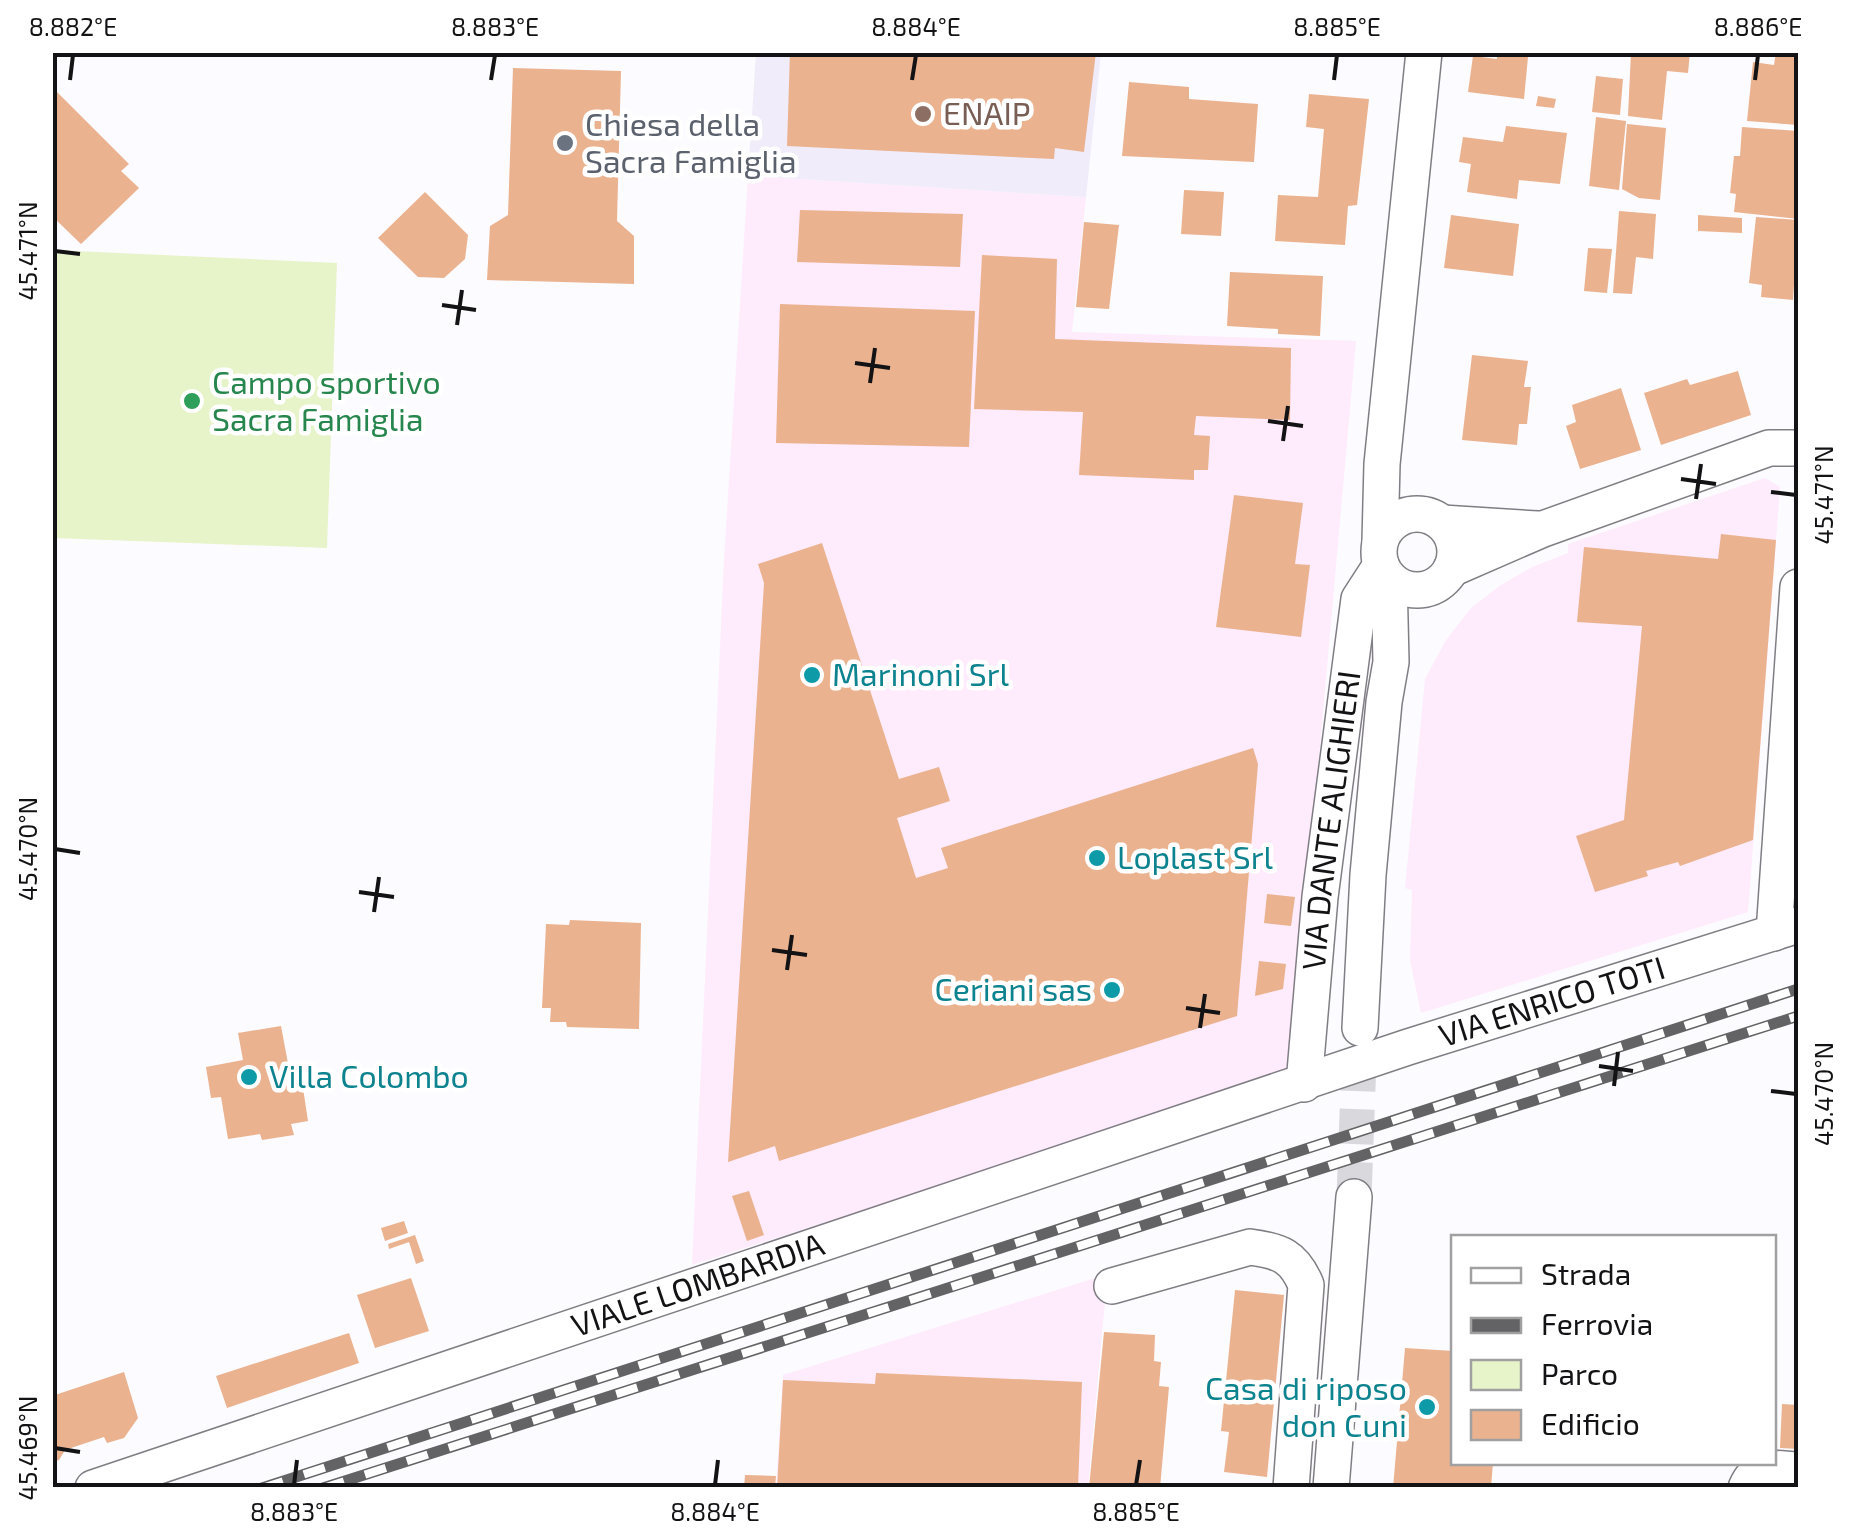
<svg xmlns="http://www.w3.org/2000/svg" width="1851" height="1540" font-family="'Exo 2',sans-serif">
  <rect width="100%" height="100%" fill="#fcfbff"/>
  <g fill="#feebfb">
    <polygon points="748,176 1086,197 1072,332 1356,341 1291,1072 692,1265 724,560"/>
    <polygon points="1765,478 1780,487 1748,912 1421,1013 1410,960 1412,890 1405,888 1425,679 1446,640 1471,608 1501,585 1532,567 1568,553 1568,544"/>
    <polygon points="1102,1276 1105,1301 1088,1487 776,1488 783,1375"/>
  </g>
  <polygon fill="#f0ecfa" points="756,53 1101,53 1086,197 748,176"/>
  <polygon fill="#e7f3c9" points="53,250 337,263 327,548 53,538"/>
  <g fill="#ebb28f">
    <polygon points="790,52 1096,52 1084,152 1055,148 1054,159 787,146"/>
    <polygon points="1631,52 1690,52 1688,73 1667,71 1662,120 1628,116"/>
    <polygon points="1776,52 1798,52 1798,125 1747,121 1753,62 1774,65"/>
    <polygon points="1497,53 1528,57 1524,99 1468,92 1473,56 1497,59"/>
    <polygon points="513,68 621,71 617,221 634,236 634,284 487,280 490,226 508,215"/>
    <polygon points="1596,76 1623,79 1620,115 1592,112"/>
    <polygon points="1129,82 1189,87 1189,99 1258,104 1254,162 1122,156"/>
    <polygon points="52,87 129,164 121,171 139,188 81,244 52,216"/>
    <polygon points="1309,94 1369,99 1357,205 1348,206 1345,245 1275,241 1278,195 1318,197 1324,129 1306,127"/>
    <polygon points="1538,96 1556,99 1554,108 1536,106"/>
    <polygon points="1596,117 1626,121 1619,190 1589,186"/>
    <polygon points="1627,124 1666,128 1660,200 1639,198 1622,189"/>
    <polygon points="1506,126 1567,133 1560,184 1519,180 1517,199 1467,192 1471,164 1459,162 1463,137 1503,142"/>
    <polygon points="1742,127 1798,131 1798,219 1734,212 1736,194 1730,193 1734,156 1740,156"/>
    <polygon points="1184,190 1224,192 1221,236 1181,234"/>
    <polygon points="425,192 468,235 465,259 444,278 418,277 378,238"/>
    <polygon points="800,210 963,214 960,267 797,262"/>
    <polygon points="1619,211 1656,214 1653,259 1636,257 1632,294 1613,293"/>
    <polygon points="1451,215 1519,224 1513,276 1444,268"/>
    <polygon points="1698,215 1742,218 1742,233 1698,231"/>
    <polygon points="1756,217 1798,220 1793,300 1761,297 1762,285 1749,283"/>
    <polygon points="1084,222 1119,225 1109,309 1076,307"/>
    <polygon points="1588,248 1612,249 1607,293 1584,291"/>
    <polygon points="982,255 1057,259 1055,339 1291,348 1290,420 1196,416 1194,435 1210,436 1208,470 1194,470 1194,480 1079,475 1083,412 974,409"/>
    <polygon points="1230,272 1323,276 1320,336 1278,334 1278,329 1227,326"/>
    <polygon points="780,304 975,311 969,447 776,443"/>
    <polygon points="1472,355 1528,361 1524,387 1531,387 1527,424 1519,424 1517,445 1462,440"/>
    <polygon points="1738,371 1751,415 1661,445 1644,393 1687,379 1690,385"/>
    <polygon points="1621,388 1641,450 1580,469 1566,426 1576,422 1572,405"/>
    <polygon points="1234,495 1303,503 1295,564 1310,565 1301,637 1216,627"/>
    <polygon points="1721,534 1776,540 1753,840 1680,866 1678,862 1646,871 1648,876 1595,892 1576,836 1624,820 1642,626 1577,622 1584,547 1718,559"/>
    <polygon points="822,543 899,779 939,767 950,801 897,818 916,878 948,868 941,848 1253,748 1258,764 1237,1016 779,1161 775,1146 728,1162 764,583 758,564"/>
    <polygon points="1267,894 1295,897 1291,926 1264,923"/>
    <polygon points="570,920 641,923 639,1029 567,1027 566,1022 550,1022 551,1008 542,1008 546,924 569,925"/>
    <polygon points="1259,961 1286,964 1283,989 1255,996"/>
    <polygon points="281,1026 293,1090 303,1088 308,1121 291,1124 294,1135 262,1140 260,1134 228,1139 221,1097 211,1098 206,1067 243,1060 238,1033"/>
    <polygon points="749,1191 764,1235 747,1241 732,1196"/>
    <polygon points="404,1221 408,1233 385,1241 381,1228"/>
    <polygon points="415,1235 424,1261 416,1264 409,1242 389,1249 388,1244"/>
    <polygon points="411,1278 429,1331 375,1348 357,1295"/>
    <polygon points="1235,1290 1284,1295 1267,1477 1224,1472 1229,1432 1221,1431"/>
    <polygon points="1104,1332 1155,1335 1154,1361 1161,1362 1159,1386 1169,1387 1160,1488 1089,1488"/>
    <polygon points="349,1333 359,1363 227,1408 216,1376"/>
    <polygon points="1405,1348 1454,1351 1454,1462 1493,1462 1491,1488 1393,1488"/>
    <polygon points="124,1372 138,1418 124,1438 107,1443 104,1437 65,1450 59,1460 52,1462 52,1396"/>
    <polygon points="876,1373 1082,1382 1078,1488 777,1488 783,1380 875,1384"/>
    <polygon points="1782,1404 1798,1405 1798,1449 1780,1448"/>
    <polygon points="745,1475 776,1476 775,1488 744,1488"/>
  </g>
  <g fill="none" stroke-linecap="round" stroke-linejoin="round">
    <polyline stroke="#d9d8dc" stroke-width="35" stroke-dasharray="35 18" stroke-linecap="butt" points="1354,1197 1360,1033"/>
    <g stroke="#807e84" stroke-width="38">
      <g id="street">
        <circle cx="1417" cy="552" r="38"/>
        <polyline points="1442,523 1537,529"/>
        <polyline points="1380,541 1382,464 1424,52"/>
        <polyline points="1451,569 1543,529 1769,448 1798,448"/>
        <polyline points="1774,933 1798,587"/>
        <polyline points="1360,1028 1368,875 1384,702 1391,662 1389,578"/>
        <path id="s1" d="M1304 1084 1320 897 1359 599 1381 565"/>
        <path d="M1112 1286 1250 1247C1280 1251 1294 1256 1306 1285L1291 1488"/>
        <path id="s2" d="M93 1488 1408 1047 1798 925"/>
        <polyline points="1331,1488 1354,1197"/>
        <path d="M1746 1488C1757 1462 1774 1469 1798 1470"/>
      </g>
    </g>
    <use href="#street" stroke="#fff" stroke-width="35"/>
    <g stroke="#636264" stroke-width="11">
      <g id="rail">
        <polyline points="262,1488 1798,989"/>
        <polyline points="323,1488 1798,1016"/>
      </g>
    </g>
    <use href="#rail" stroke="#fff" stroke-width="8" stroke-dasharray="22" stroke-linecap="butt"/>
  </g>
  <path fill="none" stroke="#131214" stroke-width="4" d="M70 80 73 55M491 80 495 55M912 80 916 55M1334 80 1337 55M1755 80 1758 55M55 251 80 254M442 305 476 310M457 325 462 290M855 363 890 368M870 383 875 348M1268 421 1303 426M1283 441 1288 406M1681 479 1716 484M1771 492 1796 495M1696 499 1701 464M55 849 80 853M359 892 394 897M374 912 379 877M772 950 807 955M787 970 792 935M1186 1008 1220 1013M1200 1028 1205 994M1599 1066 1633 1071M1614 1086 1618 1052M1771 1091 1796 1094M55 1448 80 1452M294 1485 297 1460M715 1485 718 1460M1136 1485 1140 1460"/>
  <circle fill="#8d6e63" stroke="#fff" stroke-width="4" cx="923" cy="114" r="10"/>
  <circle fill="#6b7280" stroke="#fff" stroke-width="4" cx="565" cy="143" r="10"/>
  <circle fill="#2e9e5b" stroke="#fff" stroke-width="4" cx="192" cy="401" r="10"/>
  <g fill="#0f9aa8" stroke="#fff" stroke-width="4">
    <circle cx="812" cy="675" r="10"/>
    <circle cx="1097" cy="858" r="10"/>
    <circle cx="1112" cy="990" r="10"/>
    <circle cx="249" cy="1077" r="10"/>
    <circle cx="1427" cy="1407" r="10"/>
  </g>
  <g text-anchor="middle" stroke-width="9" stroke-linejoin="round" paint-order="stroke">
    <g font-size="32" fill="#785e54" stroke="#fff" text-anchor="start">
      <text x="943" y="125">ENAIP</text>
    </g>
    <g font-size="32" fill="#5b616d" stroke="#fff" text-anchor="start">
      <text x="585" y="136">Chiesa della<tspan x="585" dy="37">Sacra Famiglia</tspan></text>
    </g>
    <g font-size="32" fill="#27864d" stroke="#fff" text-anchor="start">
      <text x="212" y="394">Campo sportivo<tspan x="212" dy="37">Sacra Famiglia</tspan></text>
    </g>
    <g font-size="32" fill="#0d838f" stroke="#fff" text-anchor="start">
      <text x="832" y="686">Marinoni Srl</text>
      <text x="1117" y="869">Loplast Srl</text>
      <text x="1092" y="1001" text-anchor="end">Ceriani sas</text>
      <text x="269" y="1088">Villa Colombo</text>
      <text x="1407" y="1400" text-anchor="end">Casa di riposo<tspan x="1407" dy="37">don Cuni</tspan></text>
    </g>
    <g font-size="32" fill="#131214" stroke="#fff">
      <text dy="11" stroke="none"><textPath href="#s1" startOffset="265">VIA DANTE ALIGHIERI</textPath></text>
      <text dy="11" stroke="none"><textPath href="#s2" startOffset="1538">VIA ENRICO TOTI</textPath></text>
      <text dy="11" stroke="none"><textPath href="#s2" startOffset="638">VIALE LOMBARDIA</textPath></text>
    </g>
  </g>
  <rect width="1851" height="1540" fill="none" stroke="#ffffff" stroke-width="110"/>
  <rect x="1451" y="1235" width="325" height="230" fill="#ffffff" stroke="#a1a0a1" stroke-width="2.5"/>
  <rect x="1471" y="1268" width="50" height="15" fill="#ffffff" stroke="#a1a0a1" stroke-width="2.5"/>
  <text x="1541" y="1285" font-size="30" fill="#131214">Strada</text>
  <rect x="1471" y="1318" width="50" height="15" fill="#636264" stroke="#a1a0a1" stroke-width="2.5"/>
  <text x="1541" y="1335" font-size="30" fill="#131214">Ferrovia</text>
  <rect x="1471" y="1360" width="50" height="30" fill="#e7f3c9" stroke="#a1a0a1" stroke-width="2.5"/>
  <text x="1541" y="1385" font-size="30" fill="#131214">Parco</text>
  <rect x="1471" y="1410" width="50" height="30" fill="#ebb28f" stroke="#a1a0a1" stroke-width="2.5"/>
  <text x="1541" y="1435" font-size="30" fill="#131214">Edificio</text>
  <rect x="55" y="55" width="1741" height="1430" fill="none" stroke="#131214" stroke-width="4"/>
  <g font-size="25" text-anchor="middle" fill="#131214">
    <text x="73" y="36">8.882°E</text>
    <text x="495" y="36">8.883°E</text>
    <text x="916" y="36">8.884°E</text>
    <text x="1337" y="36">8.885°E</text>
    <text x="1758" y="36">8.886°E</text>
    <text transform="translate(28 251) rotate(-90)" y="9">45.471°N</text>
    <text transform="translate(1824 495) rotate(-90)" y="9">45.471°N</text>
    <text transform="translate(28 849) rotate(-90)" y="9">45.470°N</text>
    <text transform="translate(1824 1094) rotate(-90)" y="9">45.470°N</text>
    <text transform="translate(28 1448) rotate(-90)" y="9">45.469°N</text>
    <text x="294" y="1521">8.883°E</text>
    <text x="715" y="1521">8.884°E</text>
    <text x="1136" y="1521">8.885°E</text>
  </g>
</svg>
